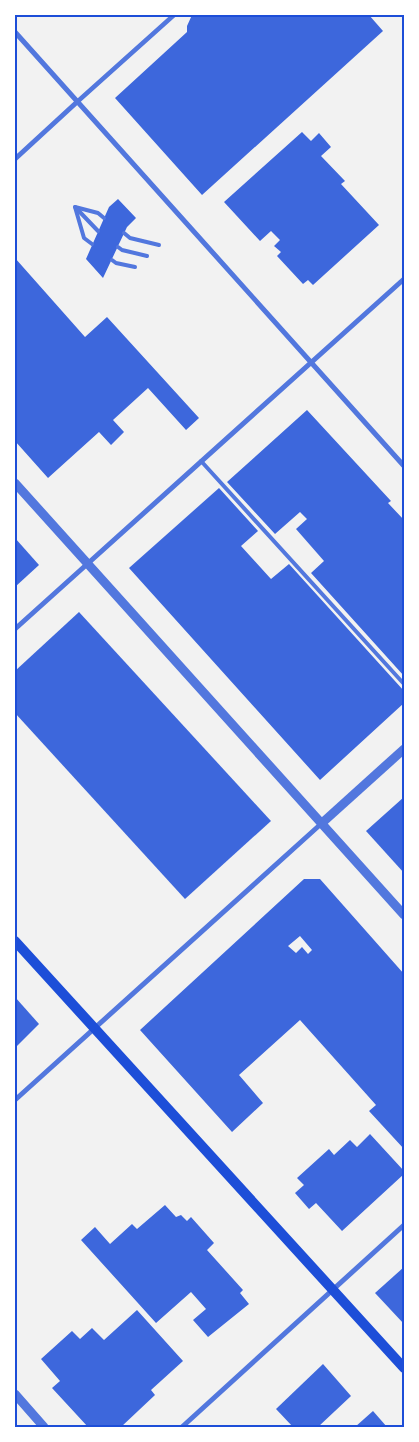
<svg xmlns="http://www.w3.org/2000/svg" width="419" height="1442" font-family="'Times New Roman',serif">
  <rect width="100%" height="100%" fill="#f2f2f2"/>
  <g fill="#3d67dc" fill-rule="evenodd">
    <polygon points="192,15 369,15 383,31 202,195 115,98 187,32 187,26"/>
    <polygon points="302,132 311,141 319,133 331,147 321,156 345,181 341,184 379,225 313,285 308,280 303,284 277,256 281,252 274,246 280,240 271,231 260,241 224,202"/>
    <polygon points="118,199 136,218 127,227 103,278 86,259 109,207"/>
    <polygon points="15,258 85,337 107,317 199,418 186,430 148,388 113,420 124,432 111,445 99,432 48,478 15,441"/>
    <polygon points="307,410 391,501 388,503 404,520 404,676 311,573 324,561 296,529 307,519 300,512 275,534 227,482"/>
    <polygon points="219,488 258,531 241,546 271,579 289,564 404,691 404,703 320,780 129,568"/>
    <polygon points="15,538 39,565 15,587"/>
    <polygon points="79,612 271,821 185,899 15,713 15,671"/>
    <polygon points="404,797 404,873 366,831"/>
    <path d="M304 879H320L404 974V1149L369 1111 376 1105 300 1020 239 1075 263 1103 232 1132 140 1030ZM300 936 312 950 308 954 302 947 296 953 288 946Z"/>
    <polygon points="15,997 39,1024 15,1048"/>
    <polygon points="370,1134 404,1171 404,1174 342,1231 316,1203 309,1209 295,1193 304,1185 297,1178 329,1149 334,1155 350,1140 357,1147"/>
    <polygon points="165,1205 176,1217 181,1215 187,1221 191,1217 214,1243 207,1250 243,1290 240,1293 249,1304 208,1337 193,1320 206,1309 191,1292 156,1323 81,1240 95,1227 110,1244 132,1224 137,1229"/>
    <polygon points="404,1267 404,1324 375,1293"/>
    <polygon points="137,1310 183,1361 151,1390 155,1395 121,1427 88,1427 52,1388 60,1381 41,1359 72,1331 80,1339 92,1328 104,1340"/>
    <polygon points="323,1364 351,1396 318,1427 293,1427 276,1409"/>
    <polygon points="373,1411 387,1427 355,1427"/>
  </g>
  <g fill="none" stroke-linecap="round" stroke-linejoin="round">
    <g stroke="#5277de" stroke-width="4">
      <polyline points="75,207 84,238 92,244"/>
      <polyline points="75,207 98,213 104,218"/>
      <polyline points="77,209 98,231"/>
      <polyline points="124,233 130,238 159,245"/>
      <polyline points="118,247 122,250 147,256"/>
      <polyline points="112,260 116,263 135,267"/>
      <polyline points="201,461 404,684"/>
    </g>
    <polyline stroke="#5277de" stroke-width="4.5" points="77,102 174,15"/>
    <g stroke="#5277de" stroke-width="5">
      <polyline points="15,32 404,466"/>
      <polyline points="15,159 77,102"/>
      <polyline points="15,629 404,279"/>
      <polyline points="15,1100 322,823"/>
      <polyline points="182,1427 404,1225"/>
    </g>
    <g stroke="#5277de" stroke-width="9">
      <polyline points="15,483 404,915"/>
      <polyline points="322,823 404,749"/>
      <polyline points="15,1394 44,1427"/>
    </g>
    <polyline stroke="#1d4ed8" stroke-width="10" points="15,941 404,1368"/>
  </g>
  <rect width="419" height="1442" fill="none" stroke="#ffffff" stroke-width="32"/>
  <rect x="16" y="16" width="387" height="1410" fill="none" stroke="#1d4ed8" stroke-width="2"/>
</svg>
